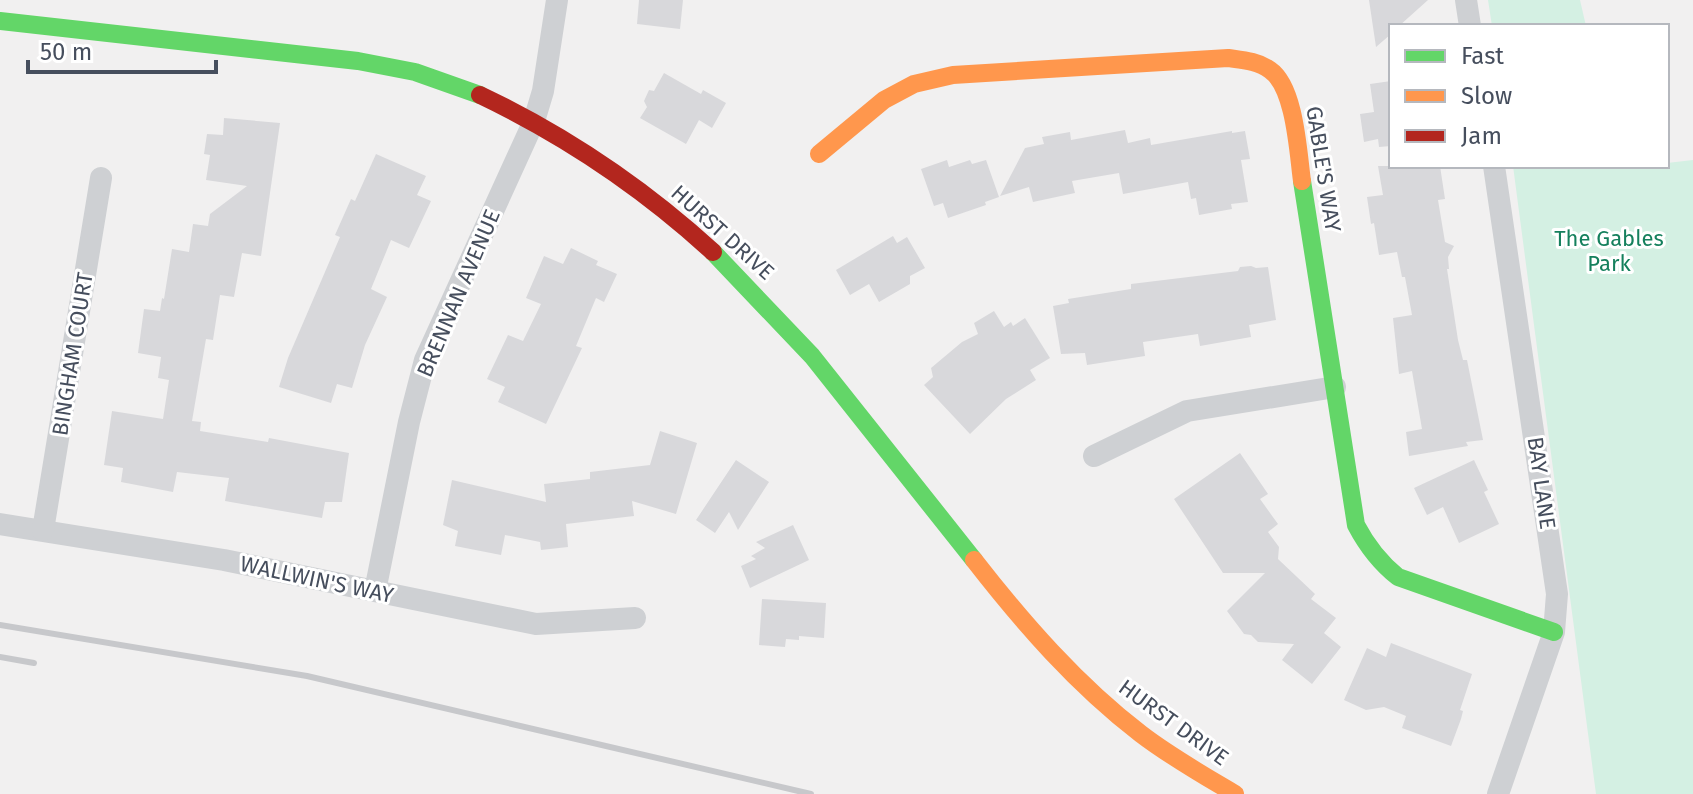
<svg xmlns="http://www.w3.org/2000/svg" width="1693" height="794" font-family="'Fira Sans',sans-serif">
  <rect width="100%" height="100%" fill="#f1f0f0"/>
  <g fill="#d4f0e3">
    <polygon points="1488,0 1580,0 1586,26 1492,26"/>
    <polygon points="1693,160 1693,794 1596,794 1513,166 1622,166 1624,168 1667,166 1667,163"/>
  </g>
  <g fill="#d8d8db">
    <polygon points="639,0 683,0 680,29 637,24"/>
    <polygon points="1369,0 1428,0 1399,26 1391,26 1391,34 1376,47"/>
    <polygon points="664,73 701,94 703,90 726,103 712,128 699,120 686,144 640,118 647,107 644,101 649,90 654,91"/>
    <polygon points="1391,81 1391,146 1379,147 1378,139 1364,142 1360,114 1374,112 1370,84"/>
    <polygon points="224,118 280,123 261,256 242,253 234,297 220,295 213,340 206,339 192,421 201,422 200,431 268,442 269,438 349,453 342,502 325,502 322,518 225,501 229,478 177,472 173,492 121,482 123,468 104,465 112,411 163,419 169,380 158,378 161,357 138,353 144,309 160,311 162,298 164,299 172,249 189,252 193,224 208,226 210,214 247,186 206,180 210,155 204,154 207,134 223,135"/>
    <polygon points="1125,130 1128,143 1150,138 1151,145 1232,131 1232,133 1245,131 1250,159 1241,160 1248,202 1231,204 1232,209 1199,215 1196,198 1191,199 1188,182 1123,194 1119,173 1072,181 1075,193 1033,202 1029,187 1000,196 1025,148 1044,144 1042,137 1070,132 1071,140"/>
    <polygon points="376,154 426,176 417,195 431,201 409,248 391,240 371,289 387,297 365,345 352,388 337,384 331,403 279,387 288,358 340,237 335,235 351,199 355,201"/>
    <polygon points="947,160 949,167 970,160 972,164 986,160 999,197 985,202 986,205 948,218 943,203 934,206 921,169"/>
    <polygon points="1378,166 1440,166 1445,199 1438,200 1445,242 1454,246 1448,257 1449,269 1447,269 1458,340 1463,360 1467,360 1483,440 1466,442 1468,446 1409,456 1406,432 1422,429 1412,371 1399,374 1393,318 1412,315 1405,277 1402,277 1397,252 1379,255 1374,223 1371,224 1367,197 1383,195"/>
    <polygon points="893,236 897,243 907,237 925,268 910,276 910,284 879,302 869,284 850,295 836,270"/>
    <polygon points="571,248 598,261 596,265 617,274 604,302 596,298 576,346 582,348 546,424 498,402 505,387 487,379 508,335 523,341 541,304 526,298 544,256 563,264"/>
    <polygon points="1251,266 1256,268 1268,267 1276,320 1249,325 1251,337 1200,346 1198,334 1143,342 1145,356 1087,365 1085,353 1061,354 1053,306 1069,303 1068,299 1131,289 1131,284 1238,271 1240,267"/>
    <polygon points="994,311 1004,327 1011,322 1013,326 1025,318 1050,358 1030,370 1036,380 1006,399 970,434 924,385 933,377 931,368 962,342 978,334 974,323"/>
    <polygon points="660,431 697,443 676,514 632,501 634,516 566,524 568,547 541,550 540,542 505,535 501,555 455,546 458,531 443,525 452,480 546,502 544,484 590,479 590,472 650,465"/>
    <polygon points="1240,453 1268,494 1260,499 1278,524 1268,532 1279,547 1278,559 1315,594 1311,599 1336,618 1324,633 1341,647 1312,684 1282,660 1294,644 1258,642 1251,635 1244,634 1227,611 1265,573 1223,573 1174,499"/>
    <polygon points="736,460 769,482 738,530 729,512 715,533 696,520"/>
    <polygon points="1474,460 1488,490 1484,492 1499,524 1459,543 1443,507 1427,515 1414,488"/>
    <polygon points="793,525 809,560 750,588 741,566 756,559 751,556 765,548 756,542"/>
    <polygon points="762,599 826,603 824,638 799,636 799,640 786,639 785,647 759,645"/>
    <polygon points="1391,643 1472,674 1460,710 1463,711 1461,719 1451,746 1402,728 1406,716 1384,707 1366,710 1344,700 1367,648 1386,657"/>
  </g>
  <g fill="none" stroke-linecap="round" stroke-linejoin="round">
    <g stroke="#ced0d3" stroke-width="22">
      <polyline points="1466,0 1470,26"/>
      <polyline points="1494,166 1557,594 1554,632 1498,794"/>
      <polyline points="1094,456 1187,411 1335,387"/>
      <polyline points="0,524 224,560 536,624 635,618"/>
      <polyline points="43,530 101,178"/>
      <polyline points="375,591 409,422 425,360 534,121 543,91 557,0"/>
    </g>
    <g stroke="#63d668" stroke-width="18">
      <polyline points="0,21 358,61 415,72 480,95"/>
      <path d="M1302 181 1356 525C1367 546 1379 562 1398 577L1554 632"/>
      <polyline points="713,252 812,356 974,560"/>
    </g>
    <g stroke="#ff974d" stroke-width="18">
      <path d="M819 154 884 100 914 84 953 75 1228 58C1242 60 1258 61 1270 70 1295 87 1298 152 1302 181"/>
      <path d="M974 560C1023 623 1077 685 1141 734 1171 757 1203 775 1235 794"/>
    </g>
    <path stroke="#b3261e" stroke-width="18" d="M480 95C566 136 642 187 713 252"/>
    <g stroke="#c7c8cb" stroke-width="6">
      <polyline points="0,625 307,676 811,794"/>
      <polyline points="0,657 34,663"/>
    </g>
  </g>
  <g text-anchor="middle" stroke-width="6" stroke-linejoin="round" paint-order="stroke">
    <g font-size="22" fill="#464e5d" stroke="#fff">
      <text transform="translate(1324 169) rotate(81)" y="8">GABLE'S WAY</text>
      <text transform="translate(723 232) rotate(42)" y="8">HURST DRIVE</text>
      <text transform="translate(458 293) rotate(-67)" y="8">BRENNAN AVENUE</text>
      <text transform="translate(72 354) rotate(-81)" y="8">BINGHAM COURT</text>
      <text transform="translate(1542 483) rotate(82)" y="8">BAY LANE</text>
      <text transform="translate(317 579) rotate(12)" y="8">WALLWIN'S WAY</text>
      <text transform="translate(1174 722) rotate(36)" y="8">HURST DRIVE</text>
    </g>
    <g font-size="22" fill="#15805d" stroke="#fff">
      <text x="1609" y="246">The Gables<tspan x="1609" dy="25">Park</tspan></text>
    </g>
  </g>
  <rect x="1389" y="24" width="280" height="144" fill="#ffffff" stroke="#b5b8be" stroke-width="2"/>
  <rect x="1405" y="50" width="40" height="12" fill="#63d668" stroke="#b5b8be" stroke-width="2"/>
  <text x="1461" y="64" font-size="24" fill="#464e5d">Fast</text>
  <rect x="1405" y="90" width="40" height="12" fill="#ff974d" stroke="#b5b8be" stroke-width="2"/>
  <text x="1461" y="104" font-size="24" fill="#464e5d">Slow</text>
  <rect x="1405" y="130" width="40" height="12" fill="#b3261e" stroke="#b5b8be" stroke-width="2"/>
  <text x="1461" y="144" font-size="24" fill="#464e5d">Jam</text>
  <path d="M28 60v12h188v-12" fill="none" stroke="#464e5d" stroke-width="4"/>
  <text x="40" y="60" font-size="24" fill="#464e5d" stroke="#ffffff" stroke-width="6" paint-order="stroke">50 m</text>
</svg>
